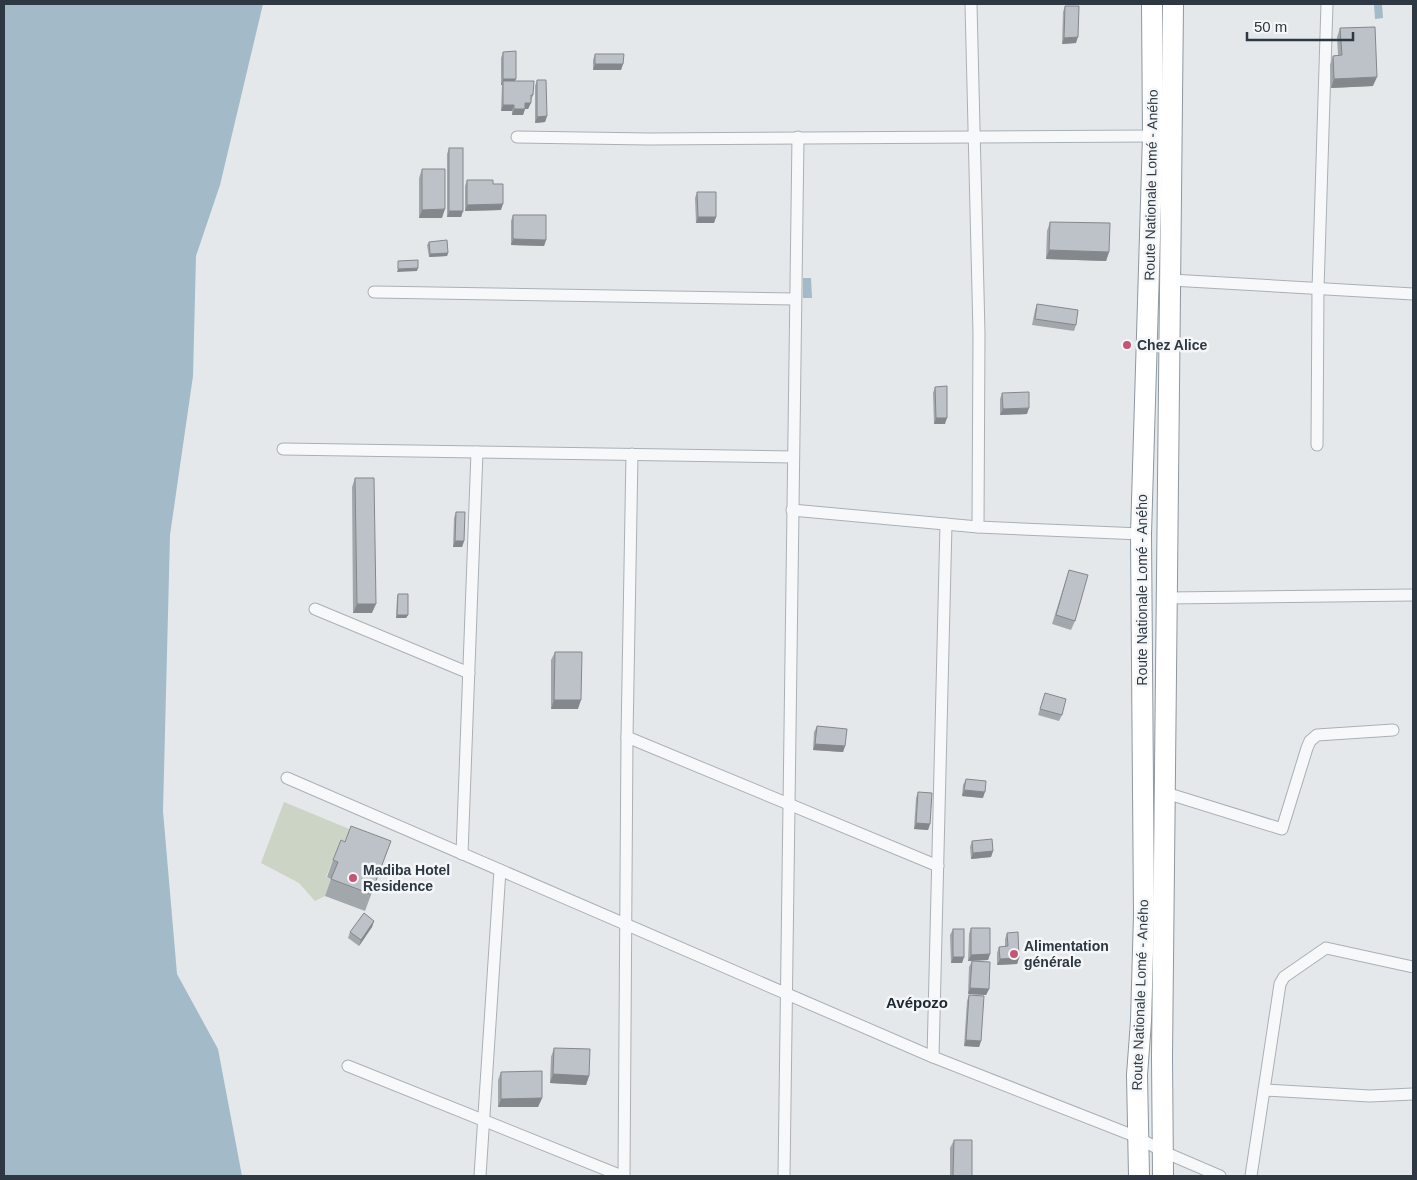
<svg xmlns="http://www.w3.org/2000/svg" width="1417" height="1180" font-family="Helvetica,sans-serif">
  <rect width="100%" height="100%" fill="#e4e8eb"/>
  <polygon fill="#ccd4c6" points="284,802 388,845 334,857 326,877 331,879 325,896 315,901 299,883 261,863"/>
  <g fill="#a3bac8">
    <polygon points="4,4 263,4 220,185 196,256 193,376 170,535 163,811 177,974 218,1049 242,1176 4,1176"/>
    <polygon points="1374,4 1382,4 1383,18 1375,19"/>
    <polygon points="803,278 811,278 812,298 803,298"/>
  </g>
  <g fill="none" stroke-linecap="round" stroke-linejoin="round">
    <g stroke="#a9b0b5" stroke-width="13">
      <g id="minor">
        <polyline points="971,4 979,333 978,527"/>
        <polyline points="517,137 649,139 1153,136"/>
        <polyline points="1171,280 1413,294"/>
        <polyline points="374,292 795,299"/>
        <polyline points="1317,445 1318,289 1327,4"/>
        <polyline points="283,449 793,457"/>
        <polyline points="792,510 978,527 1141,534"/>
        <polyline points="1168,598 1413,595"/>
        <polyline points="315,609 469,673"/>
        <polyline points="627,737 938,866"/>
        <polyline points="287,778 933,1057 1137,1137 1164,1152 1220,1176"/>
        <polyline points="1166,793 1282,829 1307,748 1310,741 1317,735 1393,730"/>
        <polyline points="462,854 477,452"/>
        <polyline points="933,1057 946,524"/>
        <polyline points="348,1066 622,1176"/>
        <polyline points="1264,1090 1370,1096 1413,1094"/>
        <polyline points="480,1176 500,870"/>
        <polyline points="624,1176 627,737 632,454"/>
        <polyline points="784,1176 798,137"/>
        <polyline points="1251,1176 1280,984 1284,977 1326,948 1413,967"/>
      </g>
    </g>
    <g stroke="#8d97a1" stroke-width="22">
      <g id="trunk">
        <polyline points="1139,1176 1137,1075 1141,1021 1144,915 1141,534 1153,136 1152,4"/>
        <polyline points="1163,1176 1162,1057 1173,4"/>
      </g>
    </g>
    <use href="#minor" stroke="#f7f8fa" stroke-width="11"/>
    <use href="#trunk" stroke="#fff" stroke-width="20"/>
  </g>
  <g fill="#a2a7ac">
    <polygon points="1065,6 1076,43 1062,44 1063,12"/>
    <polygon points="1340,28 1373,86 1331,88 1330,65 1333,56 1338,55 1337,37"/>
    <polygon points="503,52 515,81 533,95 531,101 528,109 525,109 523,115 512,115 512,111 501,111 502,85 501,85 501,58"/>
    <polygon points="595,54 623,64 621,70 593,70 593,60"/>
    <polygon points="537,80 547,116 545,122 535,123 535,86"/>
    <polygon points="449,148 463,211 461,217 447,217 447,154"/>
    <polygon points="422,169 442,218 419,218 419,178"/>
    <polygon points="467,180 493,184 501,210 465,211 465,186"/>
    <polygon points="697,192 716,217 714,223 696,223 695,198"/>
    <polygon points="513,215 546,240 544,246 511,245 511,221"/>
    <polygon points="1050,222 1109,252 1106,261 1046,259 1047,231"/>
    <polygon points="429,242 448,253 447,256 429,257 427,245"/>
    <polygon points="1037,304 1076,325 1074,331 1032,325 1035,310"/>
    <polygon points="935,387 945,424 934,424 933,393"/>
    <polygon points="1002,393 1027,414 1000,415 1000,399"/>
    <polygon points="355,478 372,613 353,613 352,487"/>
    <polygon points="456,512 464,541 462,547 453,547 454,518"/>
    <polygon points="1069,570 1075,621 1071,630 1052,624"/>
    <polygon points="398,594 408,615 406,618 396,618 397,597"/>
    <polygon points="555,652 578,709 551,709 551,660"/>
    <polygon points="1045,693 1062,715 1059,721 1038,715"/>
    <polygon points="817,726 845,746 843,752 813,750 814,732"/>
    <polygon points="966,779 983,798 962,796 963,785"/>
    <polygon points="918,792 930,824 928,830 914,829 916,798"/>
    <polygon points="391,841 365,911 325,896 331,879 327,877 333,860 345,842"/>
    <polygon points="972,841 993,851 991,857 971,859 970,847"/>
    <polygon points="374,921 372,927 359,946 348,938 350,932"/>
    <polygon points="971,928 990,954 988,960 968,961 969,934"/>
    <polygon points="953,929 964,957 962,963 951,963 950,935"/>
    <polygon points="1007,933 1019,958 1017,964 997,965 997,953 999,947 1005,947 1005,939"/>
    <polygon points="972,961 989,989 986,995 968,994 969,967"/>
    <polygon points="969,995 981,1041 979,1047 964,1046 967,1001"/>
    <polygon points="554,1048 589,1076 586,1085 550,1083 551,1057"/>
    <polygon points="501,1072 542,1098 538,1107 498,1107 498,1080"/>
    <polygon points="954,1140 972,1176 950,1176 950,1148"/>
  </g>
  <g fill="#84888c">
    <polygon points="1078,37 1076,43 1062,44 1064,38"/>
    <polygon points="595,64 623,64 621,70 593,70"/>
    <polygon points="1377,77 1373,86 1331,88 1334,79"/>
    <polygon points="503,79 516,79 513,85 503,81 502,85 501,85"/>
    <polygon points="525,103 531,103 528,109 525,109 523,115 512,115 514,109"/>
    <polygon points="503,105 514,105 512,111 501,111"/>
    <polygon points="547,116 545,122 535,123 537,117"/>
    <polygon points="503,204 501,210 465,211 467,205"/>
    <polygon points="445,209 442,218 419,218 422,210"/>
    <polygon points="449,211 463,211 461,217 447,217"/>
    <polygon points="698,217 716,217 714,223 696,223"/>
    <polygon points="513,239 546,240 544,246 511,245"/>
    <polygon points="1049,250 1109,252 1106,261 1046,259"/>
    <polygon points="448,253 447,256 429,257 430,254"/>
    <polygon points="418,268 417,271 397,272 398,269"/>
    <polygon points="1029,408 1027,414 1000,415 1003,409"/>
    <polygon points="936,418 947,418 945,424 934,424"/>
    <polygon points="455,541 464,541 462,547 453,547"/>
    <polygon points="357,604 376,604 372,613 353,613"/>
    <polygon points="397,615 408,615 406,618 396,618"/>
    <polygon points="554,700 581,700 578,709 551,709"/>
    <polygon points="815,744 845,746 843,752 813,750"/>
    <polygon points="964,790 985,792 983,798 962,796"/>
    <polygon points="916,823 930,824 928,830 914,829"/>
    <polygon points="993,851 991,857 971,859 973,853"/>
    <polygon points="374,921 372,927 359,946 361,940"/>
    <polygon points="990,954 988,960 968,961 971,955"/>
    <polygon points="953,957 964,957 962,963 951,963"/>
    <polygon points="1019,958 1017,964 997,965 1000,959"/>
    <polygon points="970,988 989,989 986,995 968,994"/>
    <polygon points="966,1040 981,1041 979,1047 964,1046"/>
    <polygon points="553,1074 589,1076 586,1085 550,1083"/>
    <polygon points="542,1098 538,1107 498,1107 501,1099"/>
  </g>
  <g fill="#bcc2c8" stroke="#84888c">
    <polygon points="1065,6 1079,6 1078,37 1064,38"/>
    <polygon points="1375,27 1377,77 1334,79 1333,56 1342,55 1340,28"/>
    <polygon points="516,51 516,79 503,79 503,52"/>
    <polygon points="595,54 624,54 623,64 595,64"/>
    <polygon points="537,80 546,80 547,116 537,117"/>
    <polygon points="503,81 534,81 533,95 531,95 531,103 525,103 525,109 514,109 514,105 503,105"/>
    <rect x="449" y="148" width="14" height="63"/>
    <polygon points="422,169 445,169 445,209 422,210"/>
    <polygon points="467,180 493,180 493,184 503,184 503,204 467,205"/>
    <polygon points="697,192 716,192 716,217 698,217"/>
    <polygon points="513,215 546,215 546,240 513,239"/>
    <polygon points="1050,222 1110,223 1109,252 1049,250"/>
    <polygon points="447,240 448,253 430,254 429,242"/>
    <polygon points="418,260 418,268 398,269 398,261"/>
    <polygon points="1037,304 1078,310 1076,325 1035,319"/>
    <polygon points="947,386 947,418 936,418 935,387"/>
    <polygon points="1029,392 1029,408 1003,409 1002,393"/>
    <polygon points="355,478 374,478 376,604 357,604"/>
    <polygon points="456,512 465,512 464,541 455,541"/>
    <polygon points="1069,570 1088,575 1075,621 1056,615"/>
    <polygon points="398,594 408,594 408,615 397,615"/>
    <polygon points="555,652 582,652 581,700 554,700"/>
    <polygon points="1045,693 1066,699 1062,715 1040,709"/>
    <polygon points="817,726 847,729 845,746 815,744"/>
    <polygon points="966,779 986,781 985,792 964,790"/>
    <polygon points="918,792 932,793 930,824 916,823"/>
    <polygon points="351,826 391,841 371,894 331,879 338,862 333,860 341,840 345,842"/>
    <polygon points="992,839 993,851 973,853 972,841"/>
    <polygon points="364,913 374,921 361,940 350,932"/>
    <polygon points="971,928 990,928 990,954 971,955"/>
    <rect x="953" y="929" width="11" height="28"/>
    <polygon points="1018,932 1019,958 1000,959 999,947 1008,946 1007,933"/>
    <polygon points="972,961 990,962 989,989 970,988"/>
    <polygon points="969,995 984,996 981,1041 966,1040"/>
    <polygon points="554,1048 590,1049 589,1076 553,1074"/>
    <polygon points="542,1071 542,1098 501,1099 501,1072"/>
    <polygon points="954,1140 972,1140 972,1176 953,1176"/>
  </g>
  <g fill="#c55575" stroke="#f4f6f8" stroke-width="2">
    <circle cx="1127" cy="345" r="5"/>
    <circle cx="353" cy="878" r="5"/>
    <circle cx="1014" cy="954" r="5"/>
  </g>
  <g text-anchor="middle" stroke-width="5" stroke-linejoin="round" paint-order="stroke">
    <g font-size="14" fill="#2d3842" stroke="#f4f6f8">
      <text transform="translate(1151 185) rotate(-89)" y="5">Route Nationale Lomé - Aného</text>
      <text transform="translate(1142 590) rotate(-90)" y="5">Route Nationale Lomé - Aného</text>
      <text transform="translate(1140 995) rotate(-88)" y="5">Route Nationale Lomé - Aného</text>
    </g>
    <g font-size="14" font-weight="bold" fill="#2d3842" stroke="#f4f6f8" text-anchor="start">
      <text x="1137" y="350">Chez Alice</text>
      <text x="363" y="875">Madiba Hotel<tspan x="363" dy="16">Residence</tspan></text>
      <text x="1024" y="951">Alimentation<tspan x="1024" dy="16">générale</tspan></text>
    </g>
    <g font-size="15" font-weight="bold" fill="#1f2934" stroke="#f4f6f8">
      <text x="917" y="1008">Avépozo</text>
    </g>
  </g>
  <rect width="1417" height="1180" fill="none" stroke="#2d3842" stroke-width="10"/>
  <path d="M1247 32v8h106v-8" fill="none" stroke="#2d3842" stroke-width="2.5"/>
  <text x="1254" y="32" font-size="15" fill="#2d3842" stroke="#f4f6f8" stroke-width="4" paint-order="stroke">50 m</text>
</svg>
